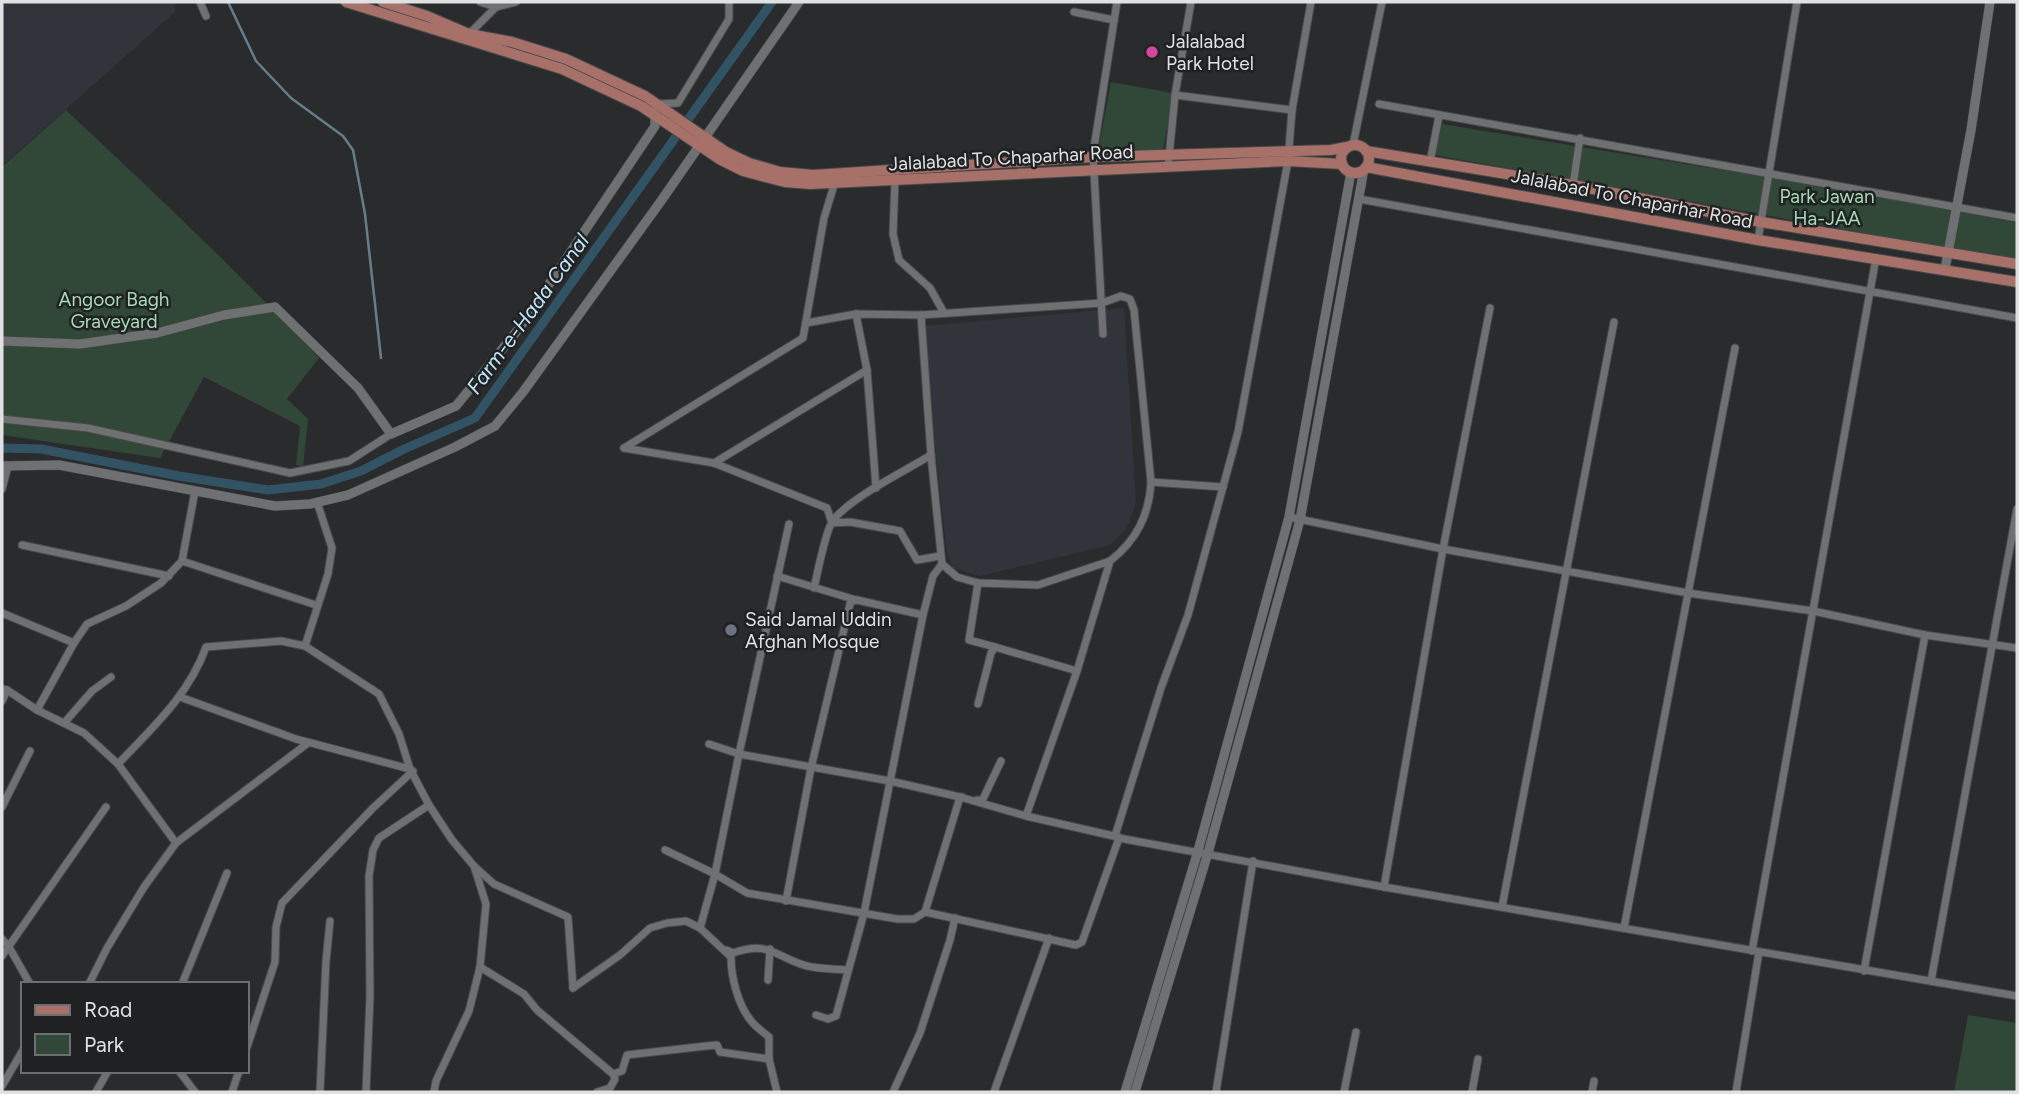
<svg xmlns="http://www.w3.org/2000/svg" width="2019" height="1094" font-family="Figtree,sans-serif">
  <rect width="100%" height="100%" fill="#2a2b2d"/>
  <g fill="#31343b">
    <polygon points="2,2 176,2 175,12 2,166"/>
    <polygon points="1124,308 1136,502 1127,528 1110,545 980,576 953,568 947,554 922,326"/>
  </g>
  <g fill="#314737">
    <polygon points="1111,82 1173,93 1163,151 1098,152"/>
    <path d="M66 110C152 191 239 272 319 358L287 399 308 419 303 466 296 465 300 426 204 377 160 458 2 435V167Z"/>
    <polygon points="1442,124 1825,187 2017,223 2017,261 1435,155"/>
    <polygon points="1968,1015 2017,1023 2017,1079 2015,1092 1954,1092"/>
  </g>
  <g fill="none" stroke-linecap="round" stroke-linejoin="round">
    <polyline stroke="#667e8a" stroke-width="2.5" points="228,2 256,61 291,98 343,136 353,150 365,214 381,358"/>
    <polyline stroke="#325364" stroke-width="9" points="2,448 41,449 179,476 268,490 321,484 361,471 402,450 475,418 772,2"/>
    <g stroke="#48494a" stroke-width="9">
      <g id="minor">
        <polyline points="200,2 206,16"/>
        <polyline points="480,2 496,7"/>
        <polyline points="1074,12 1114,20"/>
        <polyline points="469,34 496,7 516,2"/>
        <polyline points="1175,95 1292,110"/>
        <polyline points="659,104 678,103 729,19 729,2"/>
        <polyline points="1379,104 2017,218"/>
        <polyline points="1353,145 1382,2"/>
        <polyline points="1430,162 1439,116"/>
        <polyline points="1168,167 1175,95 1191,2"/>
        <polyline points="895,180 893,234 899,260 930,288 944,313"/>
        <polyline points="1573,185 1580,138"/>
        <polyline points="1359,199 2017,318"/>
        <polyline points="1758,240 1797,2"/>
        <polyline points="806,323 856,314 921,315"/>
        <polyline points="1103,334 1093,154 1117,2"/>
        <polyline points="867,370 876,488"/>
        <polyline points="2,419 88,428 290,473 349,461 391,434"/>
        <polyline points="624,448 803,338 824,218 835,182"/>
        <polyline points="624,448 714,463 827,508 832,523 850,522 900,531 917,560 940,556"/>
        <polyline points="714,463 867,370 856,314"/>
        <polyline points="1151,482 1223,487"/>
        <polyline points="2,489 8,466"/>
        <polyline points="1289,517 1443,549 1688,593 1813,611 1925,635 2017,648"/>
        <polyline points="22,545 169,576"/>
        <polyline points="182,561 316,605"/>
        <polyline points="942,564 957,577 978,583 1038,585 1110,561 1077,671 1026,816"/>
        <polyline points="777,576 856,600"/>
        <path d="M814 588C818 571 824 538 831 524 843 501 907 470 931 455"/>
        <polyline points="2,613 74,643"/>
        <polyline points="305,646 379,694 399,734 410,769 429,805 452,840 474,866 486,904 480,967 469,1011 436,1081 434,1092"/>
        <polyline points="995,647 1077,671"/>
        <polyline points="2,689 7,690 37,710 74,643 87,624 126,606 161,583 182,561 195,491"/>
        <polyline points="180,697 296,739 410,769"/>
        <polyline points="2,701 7,690"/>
        <polyline points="978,704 991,653 995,647 969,640 978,583"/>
        <polyline points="37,710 84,733 118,764 176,843"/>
        <polyline points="65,722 92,691 111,677"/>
        <polyline points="709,744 739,754 890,781 960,797 1026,816 1118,837"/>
        <path d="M118 764C152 728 189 695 206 647L281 641 305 646 328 574 332 548 317 502"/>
        <polyline points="977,800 982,801 1001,761"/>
        <polyline points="2,807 30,751"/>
        <polyline points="1115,836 1161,688 1188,615 1238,432 1288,161 1292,110 1311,2"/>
        <polyline points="665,850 715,874 747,893 897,919 914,919 925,912 1076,945 1082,942 1119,838 1384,887 2017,996"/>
        <polyline points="475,867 494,884 568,917 573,988"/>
        <polyline points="1384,887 1443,549 1490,308"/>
        <polyline points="786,901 811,768 850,604 852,601 857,600 923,615"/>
        <polyline points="1502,907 1614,322"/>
        <polyline points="925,912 960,797 962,797"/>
        <polyline points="700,928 715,874 739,754 789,524"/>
        <polyline points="1624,928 1735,348"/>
        <polyline points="2,939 9,947 30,984"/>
        <path d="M726 950 733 953C771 940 774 957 807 966 819 969 834 969 846 970"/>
        <polyline points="1752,951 1876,258"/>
        <polyline points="2,956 106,807"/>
        <polyline points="480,967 524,994 537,1010 613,1074 615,1079 610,1088 597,1092"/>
        <polyline points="1864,971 1925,635"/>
        <polyline points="768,980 770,949"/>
        <polyline points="1931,981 2017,509"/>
        <polyline points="89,984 107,948 144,887 176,843 308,743"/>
        <polyline points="182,984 227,873"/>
        <path d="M573 988 620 955 650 928 667 923 686 921 700 928 731 957C731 977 738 1006 752 1022 756 1027 763 1032 769 1037V1059L777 1092"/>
        <path d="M816 1015 828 1019 836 1016 864 913 923 615 933 576 942 564 931 455 921 315 1102 303 1121 296 1130 299 1134 310 1151 482C1149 515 1137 540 1110 561"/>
        <polyline points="247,1047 275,962 276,927 282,903 373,808 413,771"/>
        <polyline points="179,1071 195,1092"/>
        <polyline points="613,1074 622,1071 627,1055 706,1046 717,1045 720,1052 769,1059"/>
        <polyline points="2,1086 23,1050"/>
        <polyline points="96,1092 108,1071"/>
        <polyline points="232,1092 239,1071"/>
        <polyline points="320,1092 326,961 330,921"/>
        <polyline points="366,1092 370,997 369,876 373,850 379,838 429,805"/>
        <polyline points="893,1092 920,1033 950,940 955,918"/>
        <polyline points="994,1092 1049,938"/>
        <polyline points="1216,1092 1253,861"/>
        <polyline points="1344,1092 1356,1032"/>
        <polyline points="1472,1092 1478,1059"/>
        <polyline points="1592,1092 1594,1081"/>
        <polyline points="1736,1092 1759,952"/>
      </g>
    </g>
    <g stroke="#48494a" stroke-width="10">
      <g id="tertiary">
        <polyline points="1945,269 1971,130 1990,2"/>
        <polyline points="2,341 80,344 157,333 224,315 275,307 358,388 391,434 456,406 521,326 655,126 655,111"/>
        <polyline points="2,466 59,465 275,506 310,504 348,495 455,447 495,426 523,392 661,201 799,2"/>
        <polyline points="1125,1092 1198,851 1289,517 1351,172"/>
        <polyline points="1135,1092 1208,853 1300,520 1364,169"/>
      </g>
    </g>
    <g stroke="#48494a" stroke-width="12">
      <g id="primary">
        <polyline points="346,2 562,69 641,106 721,160 743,171 785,182 810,184 1288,161 1342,164"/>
        <polyline points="383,2 427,16 469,34 512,42 566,59 645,96 726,152 749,163 780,172 813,175 1093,157 1331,150 1347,147"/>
        <circle cx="1355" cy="159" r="14"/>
        <polyline points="1366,151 1573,185 1761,222 2017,264"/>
        <polyline points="1366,167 1758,240 2017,282"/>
      </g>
    </g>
    <use href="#minor" stroke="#6f7072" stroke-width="7"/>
    <use href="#tertiary" stroke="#6f7072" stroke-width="9"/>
    <use href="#primary" stroke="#a7716a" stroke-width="10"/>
  </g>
  <circle fill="#d1479c" stroke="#202123" stroke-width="2.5" cx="1152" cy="52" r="7"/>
  <circle fill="#6b7280" stroke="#202123" stroke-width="2.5" cx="731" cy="630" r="7"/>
  <g text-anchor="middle" stroke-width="5" stroke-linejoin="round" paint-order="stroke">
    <g font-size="19" fill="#e0e1e2" stroke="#202123" text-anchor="start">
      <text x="1166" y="48">Jalalabad<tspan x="1166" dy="22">Park Hotel</tspan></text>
      <text x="745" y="626">Said Jamal Uddin<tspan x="745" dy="22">Afghan Mosque</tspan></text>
    </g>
    <g font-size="19" fill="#e0e1e2" stroke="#202123">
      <text transform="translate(1011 157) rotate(-3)" y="7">Jalalabad To Chaparhar Road</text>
      <text transform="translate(1632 198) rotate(11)" y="7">Jalalabad To Chaparhar Road</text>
    </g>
    <g font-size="19" fill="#a6dbb4" stroke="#202123">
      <text x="1827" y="203">Park Jawan<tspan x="1827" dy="22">Ha-JAA</tspan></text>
      <text x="114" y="306">Angoor Bagh<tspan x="114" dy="22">Graveyard</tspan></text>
    </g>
    <g font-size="21" font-style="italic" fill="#c1e5f9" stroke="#202123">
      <text transform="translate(528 314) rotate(-54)" y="7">Farm-e-Hada Canal</text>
    </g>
  </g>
  <rect width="2019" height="1094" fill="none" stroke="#e0e1e2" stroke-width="7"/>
  <rect x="21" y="982" width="228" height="91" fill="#202123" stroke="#6d6e6f" stroke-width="2"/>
  <rect x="35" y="1005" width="35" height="10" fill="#a7716a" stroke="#6d6e6f" stroke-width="2"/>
  <text x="84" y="1017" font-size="21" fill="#e0e1e2">Road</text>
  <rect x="35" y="1034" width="35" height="21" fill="#314737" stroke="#6d6e6f" stroke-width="2"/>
  <text x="84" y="1052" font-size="21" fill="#e0e1e2">Park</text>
</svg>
